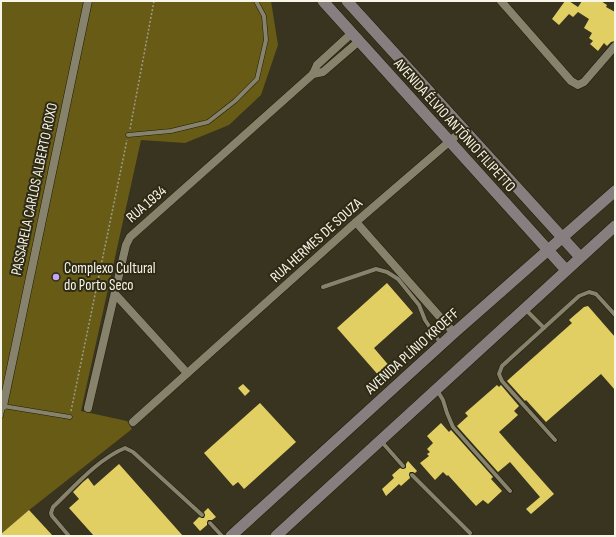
<svg xmlns="http://www.w3.org/2000/svg" width="616" height="537" font-family="'Sofia Sans Condensed',sans-serif">
  <rect width="100%" height="100%" fill="#38341f"/>
  <polygon fill="#675b16" points="1,1 271,1 278,45 261,95 229,125 185,143 141,140 81,411 127,421 132,429 28,511 1,534"/>
  <g fill="#e2cf64">
    <polygon points="565,1 569,1 578,7 582,1 601,1 607,5 606,7 615,12 615,41 611,42 607,46 604,43 598,51 590,44 593,41 589,38 592,33 584,28 589,19 578,12 573,17 569,14 559,25 552,19"/>
    <polygon points="387,283 413,313 374,348 391,368 380,377 337,328"/>
    <polygon points="588,306 615,337 615,390 601,374 546,422 526,400 525,401 507,381 572,323 569,320 584,307"/>
    <polygon points="243,384 250,391 245,396 238,388"/>
    <polygon points="497,385 499,387 501,385 519,406 514,411 518,415 499,432 554,494 531,514 526,509 540,497 510,462 498,472 457,426 468,416 465,413"/>
    <polygon points="260,403 296,442 244,489 238,482 233,486 204,453"/>
    <polygon points="441,423 449,432 451,430 493,477 491,479 502,491 488,504 483,500 476,506 448,475 447,476 443,472 435,480 420,463 429,456 427,454 430,452 427,449 433,443 427,436"/>
    <polygon points="408,461 417,471 415,473 413,472 410,472 409,474 410,478 401,486 399,484 386,496 382,489 394,478 392,475 400,468 403,469 406,468 406,464"/>
    <polygon points="119,464 183,536 94,536 69,508 79,499 73,492 83,482 88,478 94,486"/>
    <polygon points="208,508 216,517 212,520 208,520 207,522 207,525 200,531 193,523 199,517 202,518 204,518 205,515 204,512"/>
    <polygon points="29,510 53,536 1,536 1,534"/>
  </g>
  <g fill="none" stroke-linecap="round" stroke-linejoin="round">
    <g stroke="#1f1b07" stroke-width="5">
      <g id="service">
        <polyline points="128,135 171,131 208,122 235,101 257,79 266,40 264,16 256,1"/>
        <polyline points="323,287 376,269 387,272 398,279 419,305 425,320 441,344"/>
        <polyline points="526,310 544,328"/>
        <polyline points="437,390 443,400 447,413 453,427 510,491"/>
        <polyline points="1,416 3,406 70,417"/>
        <polyline points="555,440 502,381 499,374 502,366 579,296 589,292 596,294 615,315"/>
        <polyline points="381,441 403,466"/>
        <polyline points="412,475 470,533"/>
        <polyline points="210,523 222,536"/>
        <path d="M69 536 52 516 51 513 53 507C74 487 98 459 125 448L133 452 202 515"/>
      </g>
    </g>
    <g stroke="#1f1b07" stroke-width="9">
      <g id="minor">
        <polyline points="501,1 571,81 578,85 584,82 615,46"/>
        <polyline points="313,74 323,72 359,41"/>
        <polyline points="356,222 454,333"/>
        <polyline points="115,294 187,373"/>
        <polyline points="3,406 88,1"/>
        <polyline points="88,408 126,245 130,237 313,74 317,65 352,33"/>
        <polyline points="133,422 356,222 464,129"/>
      </g>
    </g>
    <g stroke="#1f1b07" stroke-width="12">
      <g id="secondary">
        <polyline points="323,1 566,270"/>
        <polyline points="347,1 580,257"/>
        <polyline points="231,536 454,333 615,191"/>
        <polyline points="276,536 615,226"/>
      </g>
    </g>
    <g stroke="#9e9b8a" stroke-width="1.5" stroke-dasharray="2 2" stroke-linecap="butt">
      <polyline points="130,129 154,1"/>
      <polyline points="71,411 127,140"/>
    </g>
    <use href="#service" stroke="#86826b" stroke-width="4"/>
    <use href="#minor" stroke="#86826b" stroke-width="8"/>
    <use href="#secondary" stroke="#877e80" stroke-width="11"/>
  </g>
  <circle fill="#c0a8f4" stroke="#2e2a15" stroke-width="1.5" cx="56" cy="277" r="4"/>
  <g text-anchor="middle" stroke-width="4" stroke-linejoin="round" paint-order="stroke">
    <g font-size="15" fill="#f7f5e8" stroke="#2e2a15">
      <text transform="translate(455 125) rotate(48)" y="5">AVENIDA ÉLVIO ANTÔNIO FILIPETTO</text>
      <text transform="translate(34 189) rotate(-78)" y="5">PASSARELA CARLOS ALBERTO ROXO</text>
      <text transform="translate(146 204) rotate(-41)" y="5">RUA 1934</text>
      <text transform="translate(316 240) rotate(-42)" y="5">RUA HERMES DE SOUZA</text>
      <text transform="translate(412 351) rotate(-42)" y="5">AVENIDA PLÍNIO KROEFF</text>
    </g>
    <g font-size="15" fill="#f7f5e8" stroke="#2e2a15" text-anchor="start">
      <text x="64" y="273">Complexo Cultural<tspan x="64" dy="17">do Porto Seco</tspan></text>
    </g>
  </g>
  <rect width="616" height="537" fill="none" stroke="#f7f5e8" stroke-width="4"/>
</svg>
